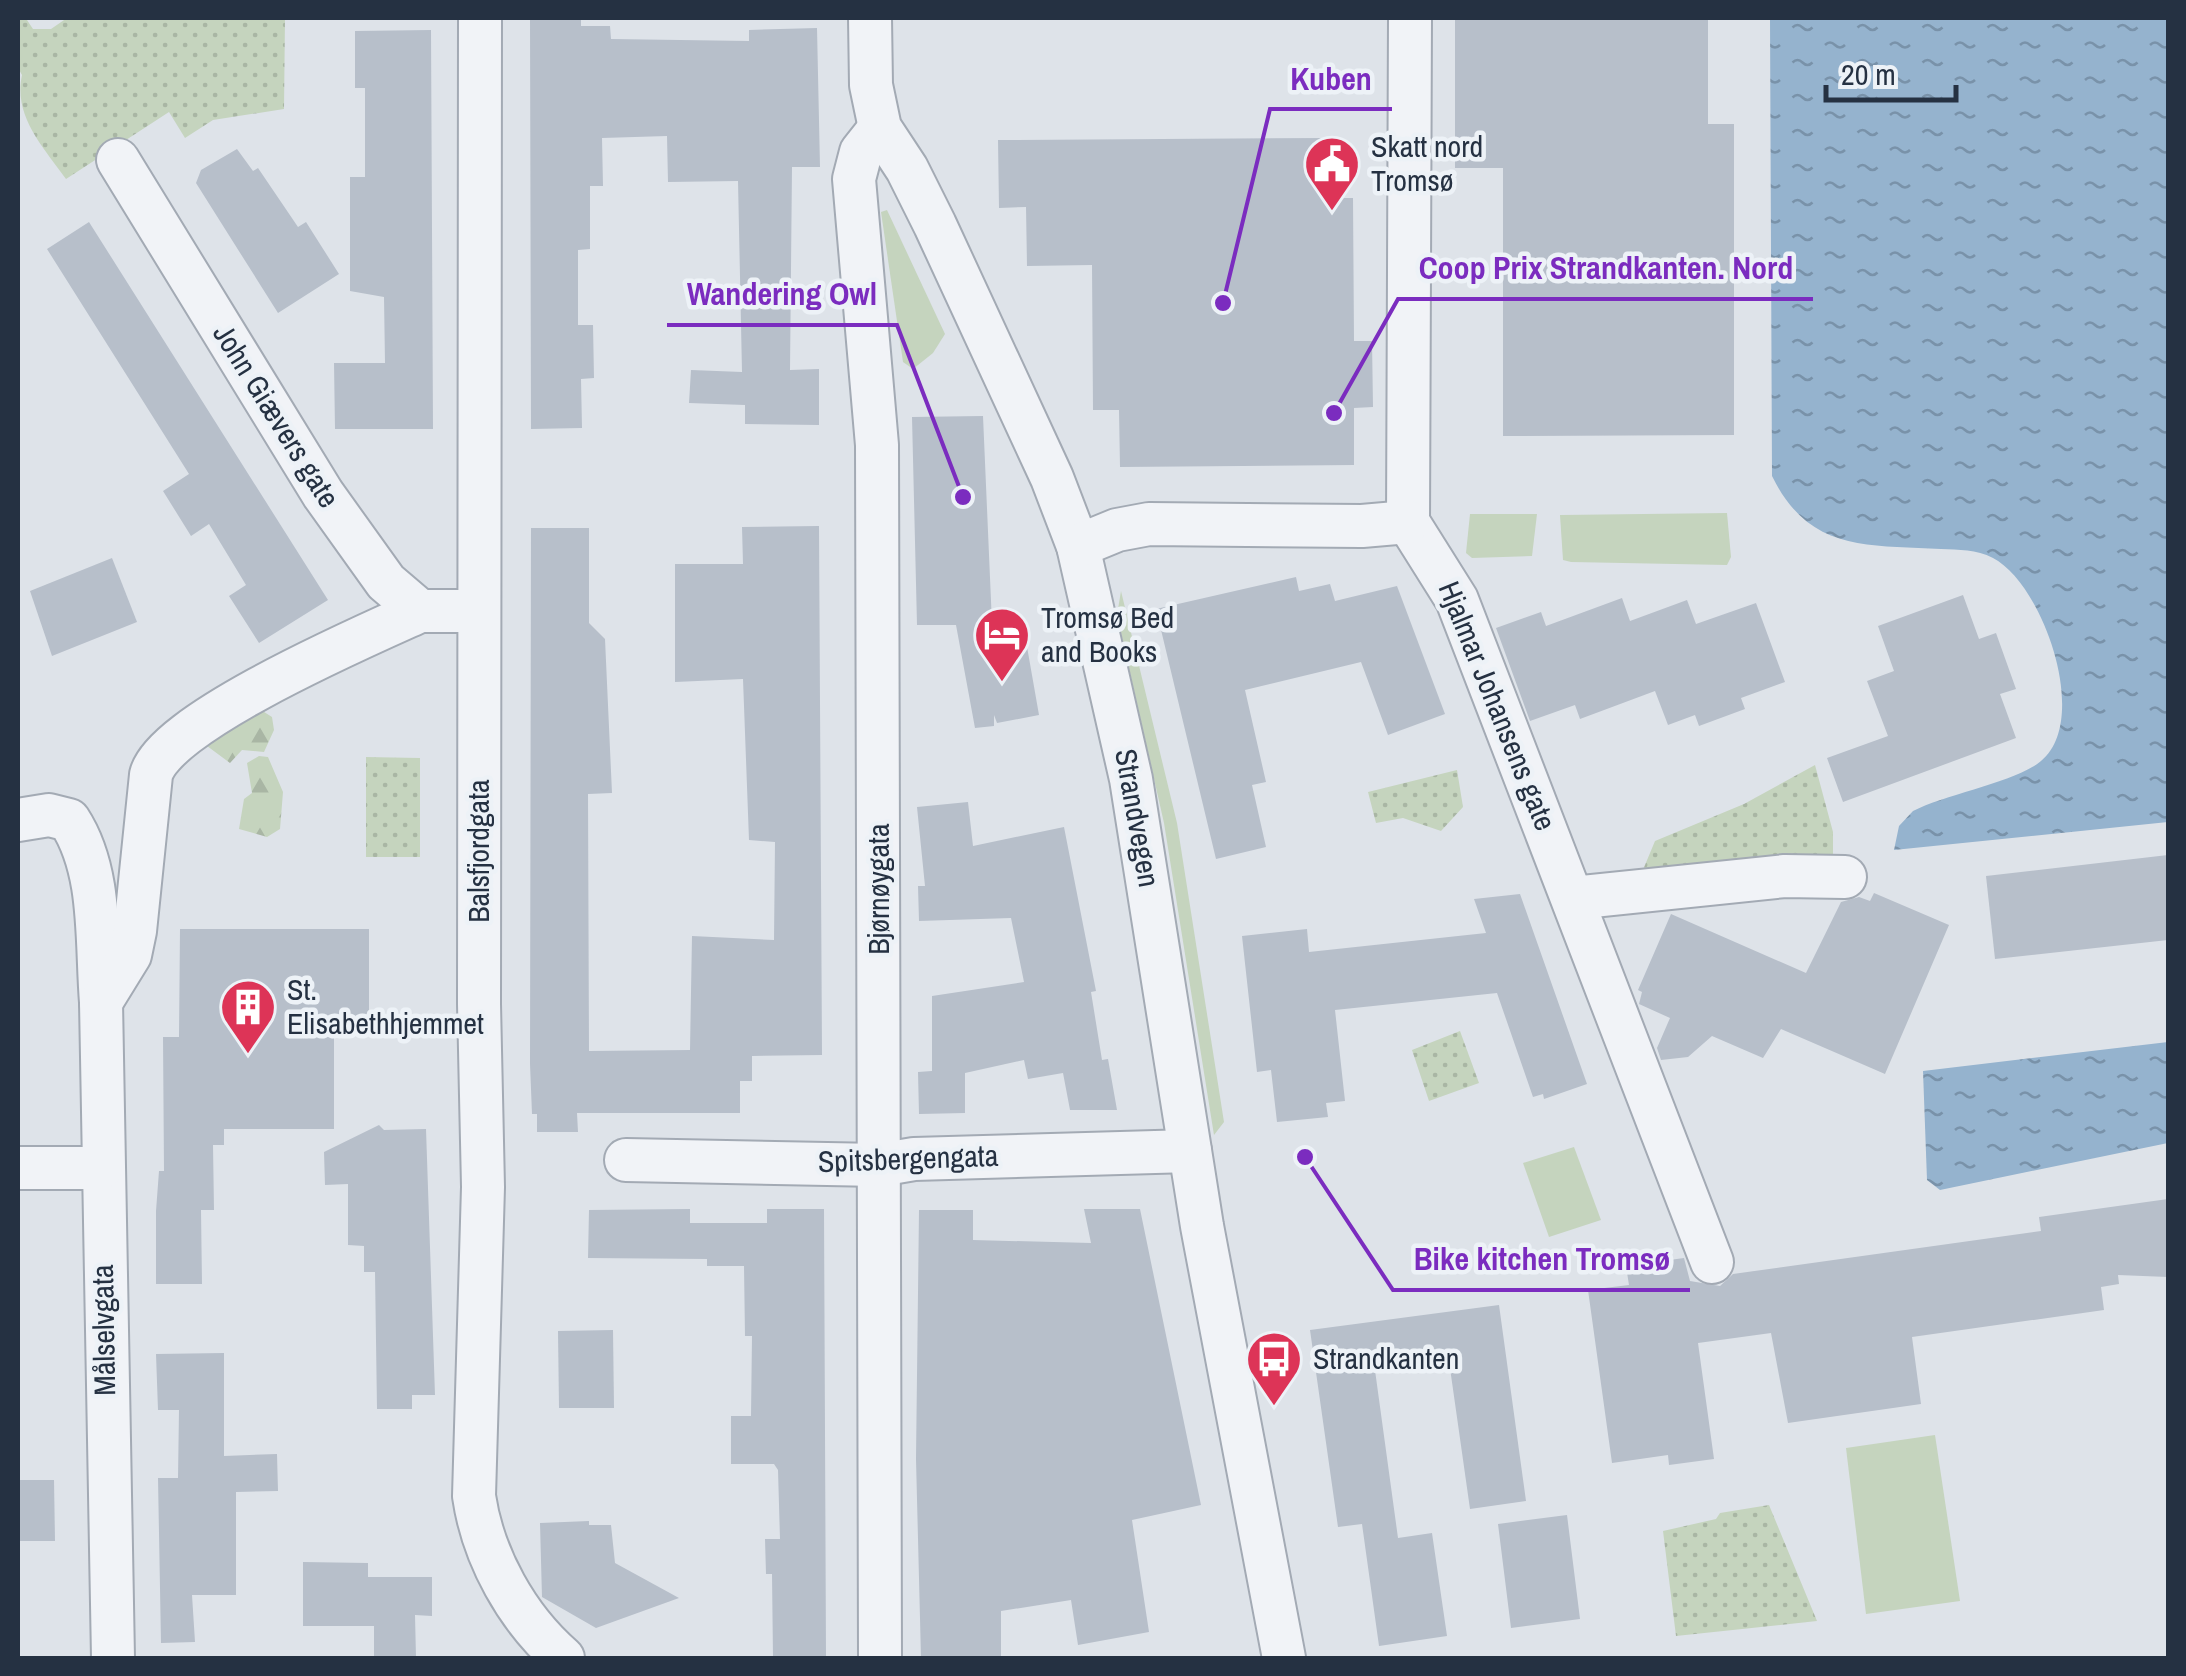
<svg xmlns="http://www.w3.org/2000/svg" width="2186" height="1676" font-family="'Archivo Narrow',sans-serif">
  <defs>
    <pattern id="forest-firs" width="22" height="20" patternUnits="userSpaceOnUse" patternTransform="scale(2.5)"><rect width="22" height="20" fill="#c5d4be"/><path d="M5 1l3.5 6h-7zM16 11l3.5 6h-7z" fill="#a9b6a4"/></pattern>
    <pattern id="park-dots" width="8" height="8" patternUnits="userSpaceOnUse" patternTransform="scale(2.5)"><rect width="8" height="8" fill="#c5d4be"/><path d="M2 2h.1M6 6h.1" fill="none" stroke="#a9b6a4" stroke-width="1.8" stroke-linecap="round"/></pattern>
    <pattern id="water-ripples" width="26" height="14" patternUnits="userSpaceOnUse" patternTransform="scale(2.5)"><rect width="26" height="14" fill="#95b3ce"/><path d="M2 4q2-2 4 0t4 0M15 11q2-2 4 0t4 0" fill="none" stroke="#7992a9"/></pattern>
  </defs>
  <rect width="100%" height="100%" fill="#dee3e9"/>
  <g fill="#c5d4be">
    <polygon points="887,210 945,334 933,353 913,369 903,362 881,212"/>
    <polygon points="1727,513 1731,557 1727,565 1571,562 1563,560 1560,515"/>
    <polygon points="1470,514 1537,514 1532,556 1472,558 1466,553"/>
    <polygon points="1121,591 1177,823 1224,1122 1214,1135 1164,823 1117,615"/>
    <polygon points="1574,1147 1601,1220 1549,1237 1523,1163"/>
    <polygon points="1935,1435 1960,1601 1866,1614 1846,1448"/>
  </g>
  <g fill="url(#forest-firs)">
    <polygon points="261,710 272,717 274,730 264,752 242,750 230,763 203,743"/>
    <polygon points="259,756 268,757 283,792 280,829 267,837 239,829 244,799 252,793 247,763"/>
  </g>
  <g fill="url(#park-dots)">
    <path d="M67 18H285L284 109 213 120 185 138 169 112 66 179C43 147 13 116 22 75L18 68V20H27L33 29H51Z"/>
    <polygon points="366,757 420,758 420,857 366,857"/>
    <polygon points="1815,765 1833,832 1833,860 1640,877 1655,841 1744,804"/>
    <polygon points="1457,770 1463,807 1441,831 1403,818 1376,823 1368,792"/>
    <polygon points="1460,1031 1479,1083 1429,1101 1412,1050"/>
    <polygon points="1769,1505 1817,1621 1676,1636 1663,1531 1716,1519 1720,1513"/>
  </g>
  <g fill="url(#water-ripples)">
    <path d="M1770 18H2168V822L1894 850 1899 826 1913 811C1946 794 2016 782 2041 761 2091 720 2043 584 1993 558 1976 549 1959 550 1941 549 1867 545 1809 552 1772 476Z"/>
    <polygon points="2168,1042 2168,1143 1940,1190 1927,1180 1923,1071"/>
  </g>
  <g fill="#b7bfca">
    <polygon points="530,18 581,18 581,26 610,26 611,39 749,41 749,30 817,28 820,167 792,167 790,370 819,369 819,425 745,424 745,405 689,403 691,370 742,372 738,181 668,182 667,136 602,138 603,186 590,186 590,249 578,250 578,325 593,325 594,378 581,379 582,428 531,429"/>
    <polygon points="1455,18 1708,18 1708,124 1734,124 1734,435 1503,436 1503,168 1455,168"/>
    <polygon points="431,30 433,429 335,429 334,363 385,363 384,297 350,291 350,177 365,177 365,88 355,88 355,31"/>
    <polygon points="1329,138 1329,198 1353,198 1354,341 1372,341 1373,407 1354,408 1354,465 1120,467 1119,410 1093,410 1092,265 1027,266 1026,207 999,208 998,140"/>
    <polygon points="237,149 253,171 258,168 298,227 306,222 339,274 278,313 196,183 201,170"/>
    <polygon points="89,222 328,600 259,643 229,596 246,585 209,524 191,536 163,491 189,474 47,249"/>
    <polygon points="983,416 993,647 1026,641 1039,715 997,723 994,715 994,726 975,728 956,625 917,625 912,417"/>
    <polygon points="819,526 822,1055 752,1056 752,1081 740,1081 740,1113 577,1113 578,1132 537,1132 537,1114 532,1114 530,1064 531,528 589,528 589,623 605,639 612,793 588,794 589,1051 690,1050 692,936 774,940 775,842 749,840 743,679 675,682 675,564 743,564 742,527"/>
    <polygon points="112,558 137,622 52,656 30,591"/>
    <polygon points="1296,577 1299,591 1330,584 1335,601 1397,586 1445,714 1388,735 1361,662 1245,690 1266,782 1252,785 1266,847 1216,859 1156,609"/>
    <polygon points="1963,595 1979,639 1996,633 2016,689 2000,694 2016,738 1843,802 1827,758 1888,736 1867,681 1894,671 1878,626"/>
    <polygon points="1622,598 1630,621 1687,600 1696,624 1756,603 1785,682 1741,698 1745,709 1699,726 1695,715 1668,725 1655,691 1580,719 1575,705 1530,721 1496,628 1541,612 1546,626"/>
    <polygon points="968,802 973,846 1064,827 1096,991 1091,992 1102,1060 1108,1059 1117,1110 1070,1110 1063,1073 1028,1079 1024,1060 965,1073 965,1113 919,1114 918,1072 932,1071 932,996 1024,982 1011,918 919,921 918,886 925,886 917,807"/>
    <polygon points="2168,855 2168,940 1995,959 1986,876"/>
    <polygon points="1874,893 1949,925 1885,1074 1781,1029 1763,1058 1712,1036 1688,1057 1661,1060 1657,1048 1670,1018 1639,1004 1642,992 1638,990 1671,914 1806,973 1841,902 1859,897 1870,901"/>
    <polygon points="1520,894 1587,1084 1544,1099 1543,1094 1533,1097 1497,993 1335,1010 1345,1101 1326,1103 1328,1117 1277,1122 1271,1070 1257,1072 1242,936 1307,929 1309,952 1486,933 1474,899"/>
    <polygon points="180,929 369,929 369,1025 334,1025 334,1129 224,1129 224,1145 213,1145 214,1210 201,1210 202,1284 156,1284 156,1211 159,1171 164,1171 163,1037 179,1037"/>
    <polygon points="379,1125 384,1130 426,1129 435,1395 412,1395 412,1409 377,1409 375,1272 364,1272 364,1246 348,1245 348,1184 325,1185 324,1152"/>
    <polygon points="2168,1199 2168,1277 2118,1275 2119,1284 2101,1287 2104,1310 1912,1337 1921,1404 1788,1423 1771,1333 1698,1343 1714,1459 1669,1465 1668,1455 1612,1463 1588,1290 1629,1285 1626,1266 1684,1258 1690,1281 1720,1286 1733,1274 2041,1231 2039,1217"/>
    <polygon points="690,1209 690,1223 767,1223 767,1209 824,1209 826,1658 773,1658 772,1574 766,1574 765,1539 780,1539 778,1470 774,1464 731,1464 731,1416 751,1416 752,1336 745,1336 744,1266 707,1266 707,1259 588,1258 589,1210"/>
    <polygon points="1084,1209 1140,1209 1201,1505 1132,1520 1149,1632 1078,1645 1071,1600 1001,1611 1001,1658 921,1658 916,1459 919,1210 973,1210 973,1240 1091,1243"/>
    <polygon points="1499,1305 1526,1501 1470,1509 1448,1354 1374,1363 1398,1538 1432,1533 1447,1636 1379,1646 1362,1524 1338,1527 1310,1330"/>
    <polygon points="613,1330 614,1408 559,1408 558,1331"/>
    <polygon points="224,1353 224,1456 277,1454 278,1491 236,1492 236,1595 192,1595 195,1642 161,1643 158,1478 178,1478 179,1410 158,1410 156,1354"/>
    <polygon points="18,1480 54,1480 55,1541 18,1541"/>
    <polygon points="1567,1515 1580,1619 1511,1628 1498,1524"/>
    <polygon points="589,1521 589,1525 611,1525 615,1563 679,1598 596,1628 542,1597 540,1523"/>
    <polygon points="303,1562 368,1563 368,1577 432,1577 432,1616 415,1615 416,1658 374,1658 374,1626 303,1626"/>
  </g>
  <g fill="none" stroke-linecap="round" stroke-linejoin="round">
    <g stroke="#a3aab4" stroke-width="46">
      <g id="minor">
        <path d="M480 18 479 1004 483 1187 474 1496C483 1557 517 1618 563 1658"/>
        <polyline points="870,18 871,85 880,128 907,169 935,225 1052,478 1078,546 1131,779 1202,1226 1284,1658"/>
        <polyline points="1410,18 1408,522 1457,600 1712,1262"/>
        <polyline points="880,128 861,152 854,179 877,445 880,1658"/>
        <polyline points="118,160 323,494 386,582 420,611 478,611"/>
        <polyline points="1078,546 1117,530 1149,524 1362,526 1408,522"/>
        <path d="M18 820 49 815 69 820C103 872 96 942 101 1002L113 1658"/>
        <polyline points="1573,898 1785,876 1845,877"/>
        <path d="M101 1002 130 955 135 931 151 775C163 723 367 635 420 611"/>
        <polyline points="626,1160 879,1165 914,1159 1190,1151"/>
        <polyline points="18,1168 101,1168"/>
      </g>
    </g>
    <use href="#minor" stroke="#f1f3f7" stroke-width="42"/>
  </g>
  <defs>
    <g id="civic-pin" transform="scale(2.875)"><path d="M0 17L-7.5 6A9.5 9.5 0 1 1 7.5 6Z" fill="#dd3457" stroke="#edf2f7"/><path d="M-.6-6.5H3V-4.5H.6V-3L4-1V1h2V6H-6V1h2V-1L-.6-3ZM-1.2 2.5V6h2.4V2.5Z" fill="#fff"/></g>
    <g id="hotel-pin" transform="scale(2.875)"><path d="M0 17L-7.5 6A9.5 9.5 0 1 1 7.5 6Z" fill="#dd3457" stroke="#edf2f7"/><path d="M-6-4.5h1.5V1H6V5H4.5V3h-9V5H-6ZM-4 0a1.8 1.8 0 1 1 3.6 0ZM.5 0V-2.5h3Q6-2.5 6 0Z" fill="#fff"/></g>
    <g id="building-pin" transform="scale(2.875)"><path d="M0 17L-7.5 6A9.5 9.5 0 1 1 7.5 6Z" fill="#dd3457" stroke="#edf2f7"/><path d="M-4-6H4V6H1V3H-1V6H-4ZM-2.5-4.3h1.7v1.8h-1.7ZM.8-4.3h1.7v1.8H.8ZM-2.5-1h1.7V.8h-1.7ZM.8-1h1.7V.8H.8Z" fill="#fff"/></g>
    <g id="bus-pin" transform="scale(2.875)"><path d="M0 17L-7.5 6A9.5 9.5 0 1 1 7.5 6Z" fill="#dd3457" stroke="#edf2f7"/><path d="M-5-6H5V4H4V6H2V4H-2V6H-4V4H-5ZM-3.5-4V0h7V-4ZM-3.5 1.2v1.5H-2V1.2ZM2 1.2v1.5H3.5V1.2Z" fill="#fff"/></g>
  </defs>
  <g fill-rule="evenodd">
    <use href="#civic-pin" x="1332" y="164"/>
    <use href="#hotel-pin" x="1002" y="635"/>
    <use href="#building-pin" x="248" y="1007"/>
    <use href="#bus-pin" x="1274" y="1359"/>
  </g>
  <g text-anchor="middle" stroke-width="9" stroke-linejoin="round" paint-order="stroke">
    <g font-size="30" fill="#253142" stroke="#edf2f7" text-anchor="start">
      <text x="1371" y="157">Skatt nord<tspan x="1371" dy="34">Tromsø</tspan></text>
      <text x="1041" y="628">Tromsø Bed<tspan x="1041" dy="34">and Books</tspan></text>
      <text x="287" y="1000">St.<tspan x="287" dy="34">Elisabethhjemmet</tspan></text>
      <text x="1313" y="1369">Strandkanten</text>
    </g>
    <g font-size="30" fill="#253142" stroke="#edf2f7">
      <text transform="translate(276 416) rotate(58)" y="10">John Giævers gate</text>
      <text transform="translate(1497 706) rotate(68)" y="10">Hjalmar Johansens gate</text>
      <text transform="translate(1137 818) rotate(80)" y="10">Strandvegen</text>
      <text transform="translate(479 851) rotate(-90)" y="10">Balsfjordgata</text>
      <text transform="translate(879 889) rotate(-90)" y="10">Bjørnøygata</text>
      <text transform="translate(908 1159) rotate(-2)" y="10">Spitsbergengata</text>
      <text transform="translate(104 1330) rotate(-91)" y="10">Målselvgata</text>
    </g>
  </g>
  <path fill="none" stroke="#7b2cbf" stroke-width="4" d="M1223 303L1270 109H1392M1334 413L1398 299H1813M963 497L897 325H667M1305 1157L1393 1290H1690"/>
  <g fill="#7b2cbf" stroke="#edf2f7" stroke-width="4">
    <circle cx="1223" cy="303" r="10"/>
    <circle cx="1334" cy="413" r="10"/>
    <circle cx="963" cy="497" r="10"/>
    <circle cx="1305" cy="1157" r="10"/>
  </g>
  <g font-size="32" text-anchor="middle" font-weight="bold" fill="#7b2cbf" stroke="#edf2f7" stroke-width="9" stroke-linejoin="round" paint-order="stroke">
    <text x="1331" y="90">Kuben</text>
    <text x="1606" y="279">Coop Prix Strandkanten. Nord</text>
    <text x="782" y="305">Wandering Owl</text>
    <text x="1542" y="1270">Bike kitchen Tromsø</text>
  </g>
  <rect width="2186" height="1676" fill="none" stroke="#253142" stroke-width="40"/>
  <path d="M1826 85v15h130v-15" fill="none" stroke="#253142" stroke-width="5"/>
  <text x="1841" y="85" font-size="30" fill="#253142" stroke="#edf2f7" stroke-width="8" paint-order="stroke">20 m</text>
</svg>
